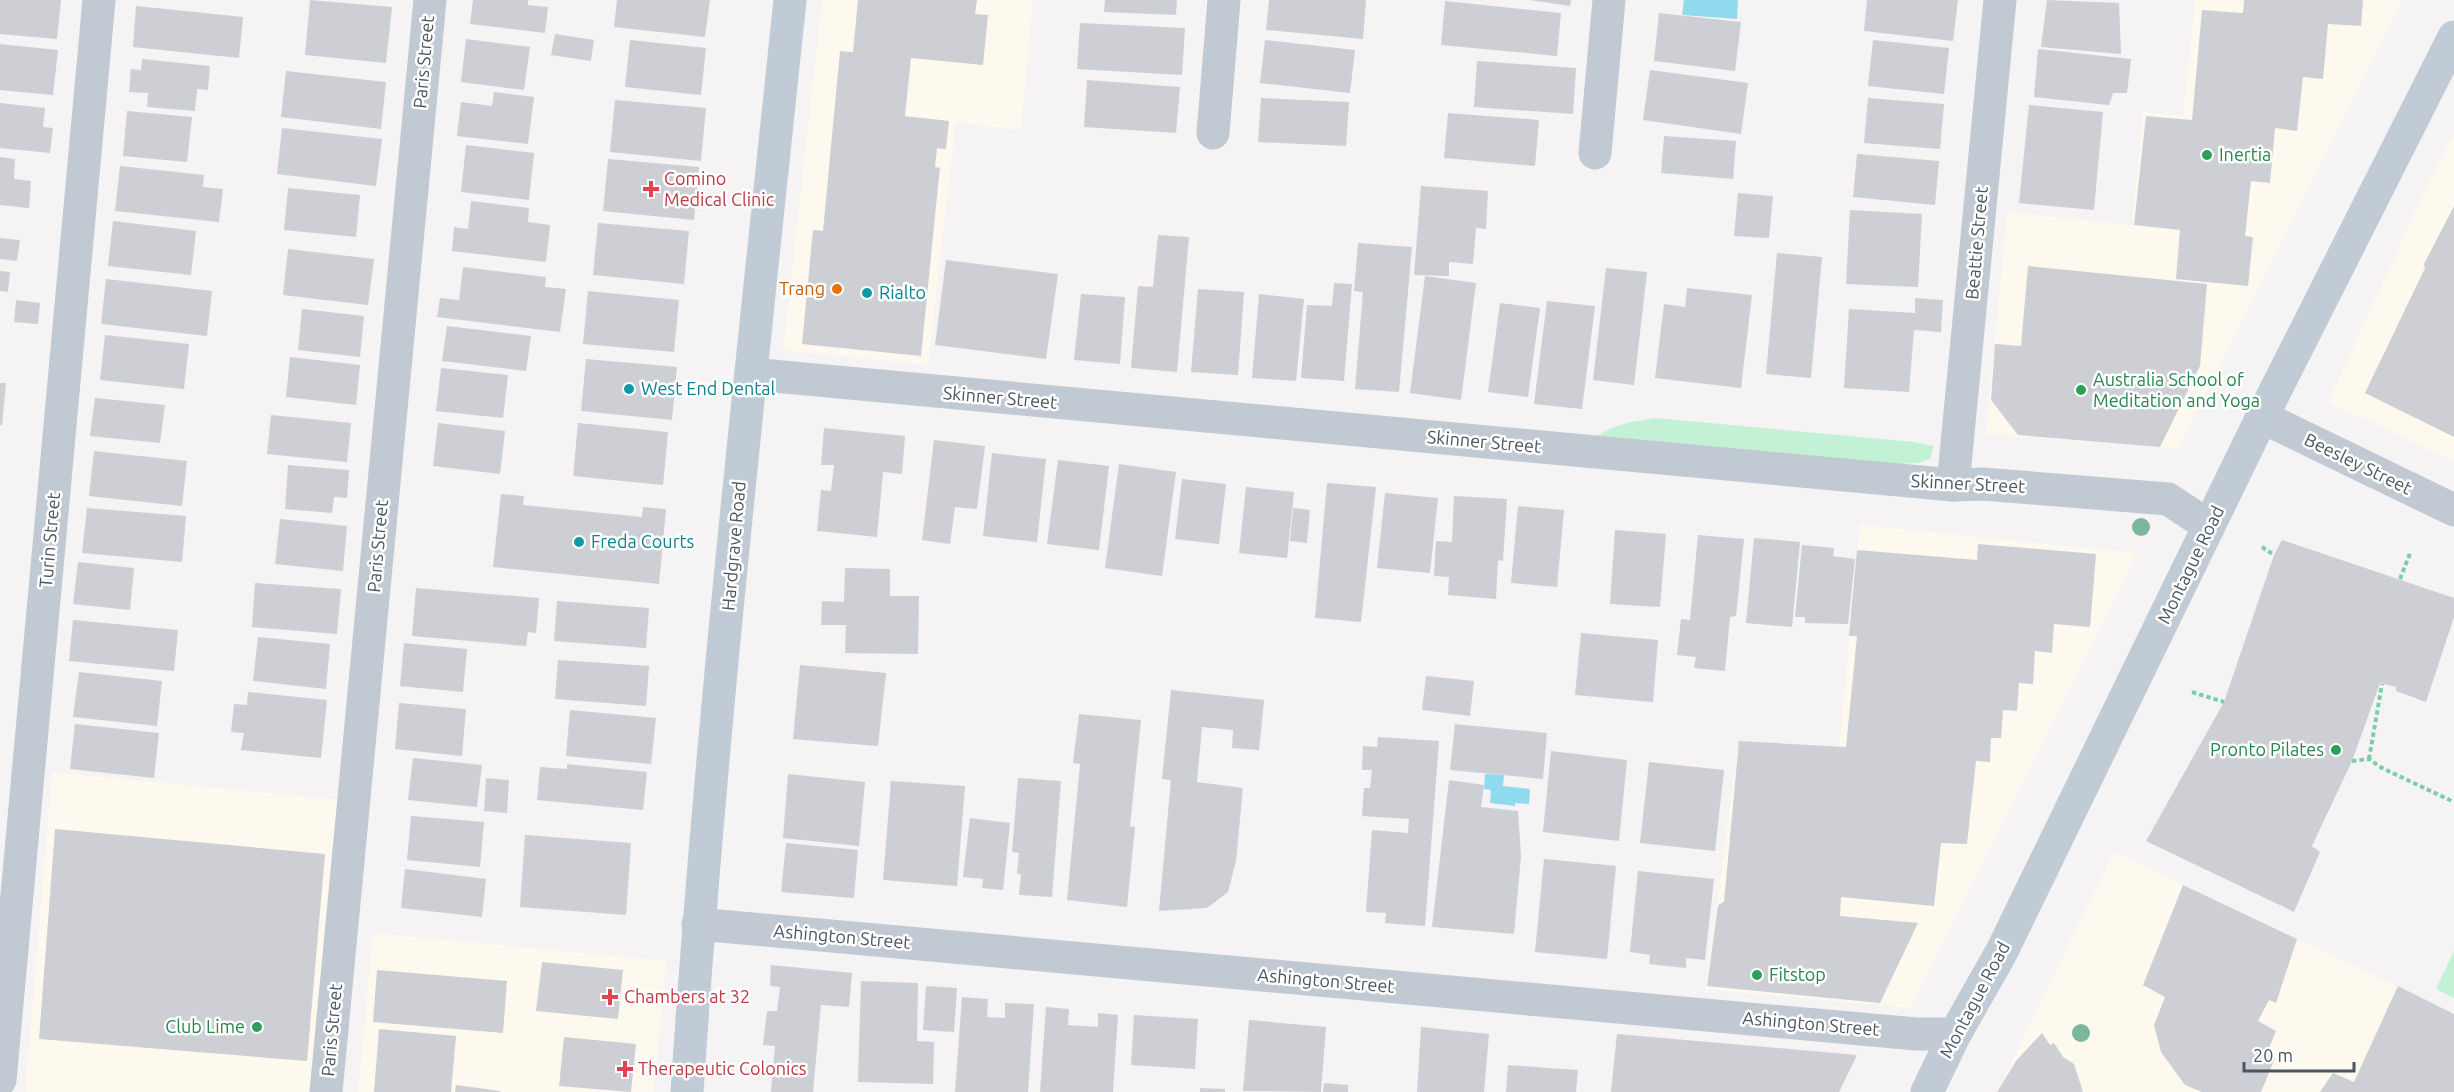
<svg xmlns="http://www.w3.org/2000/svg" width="2454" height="1092" font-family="Ubuntu,sans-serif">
  <rect width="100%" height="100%" fill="#f5f3f3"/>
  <g fill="#fdf9ef">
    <polygon points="822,0 1033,0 1021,130 956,122 928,365 783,350"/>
    <polygon points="2195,0 2402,0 2178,449 1986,434 2007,212 2132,225 2143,112 2183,116"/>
    <polygon points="2454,134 2454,462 2328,402 2418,205"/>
    <polygon points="1860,525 2137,553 1910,1008 1705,989 1739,741 1839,746"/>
    <polygon points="52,772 341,800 313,1092 25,1092"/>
    <polygon points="2114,852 2454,1013 2454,1092 1997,1092"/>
    <polygon points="373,933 666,961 654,1092 358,1092"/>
  </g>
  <g fill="#c3f1d5">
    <path d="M1655 418 1914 442 1934 446 1930 459 1918 463 1900 464 1597 436C1615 424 1634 421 1655 418Z"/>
    <polygon points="2454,951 2454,998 2436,989"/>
  </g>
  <g fill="#90daee">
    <polygon points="1684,0 1738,0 1737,19 1682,15"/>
    <polygon points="1485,774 1504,775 1503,786 1530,789 1529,804 1515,803 1515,806 1490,803 1491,790 1484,789"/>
  </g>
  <g fill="#cdcfd5">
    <polygon points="0,0 61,0 57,39 0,34"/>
    <polygon points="310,0 392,7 386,63 305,55"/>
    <polygon points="473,0 528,0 528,5 548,7 545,33 470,24"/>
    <polygon points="617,0 710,0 705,37 614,27"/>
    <polygon points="858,0 977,0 975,14 988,15 983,65 911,58 905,116 949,121 946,149 937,148 935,167 940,168 938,186 921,356 802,344 813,230 823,231 840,51 853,52"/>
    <polygon points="1105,0 1177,0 1176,15 1104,12"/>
    <polygon points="1269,0 1366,0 1363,39 1266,30"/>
    <polygon points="1530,0 1571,0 1570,6"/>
    <polygon points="1867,0 1958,0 1953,41 1864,31"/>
    <polygon points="2047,0 2119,3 2121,54 2041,47"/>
    <polygon points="2244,0 2363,0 2361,26 2328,24 2323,79 2303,77 2297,131 2275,128 2270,183 2251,181 2245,236 2253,237 2248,286 2176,279 2180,230 2134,225 2146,116 2192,120 2202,10 2243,13"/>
    <polygon points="1445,1 1561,13 1557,56 1441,45"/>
    <polygon points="136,6 243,17 239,58 133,47"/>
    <polygon points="1659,13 1741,22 1735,71 1654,61"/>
    <polygon points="1080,23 1185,28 1182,75 1077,69"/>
    <polygon points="555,34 594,40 591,61 551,55"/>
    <polygon points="466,39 530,47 524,90 461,82"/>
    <polygon points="630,40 706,48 701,95 625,87"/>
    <polygon points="1265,40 1355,50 1350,93 1260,83"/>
    <polygon points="1873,40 1949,48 1944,94 1868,86"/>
    <polygon points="0,44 58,50 53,95 0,90"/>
    <polygon points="2038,49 2131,59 2127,93 2113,93 2109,105 2034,97"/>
    <polygon points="142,59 210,66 208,90 197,89 195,111 147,107 148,93 129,92 131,69 141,70"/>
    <polygon points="1477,61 1576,68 1573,114 1474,107"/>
    <polygon points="1650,70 1748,83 1741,134 1643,120"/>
    <polygon points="286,71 386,82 381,129 281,117"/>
    <polygon points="1087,80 1180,87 1176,133 1084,127"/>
    <polygon points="494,92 534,97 528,144 457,136 461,102 492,106"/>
    <polygon points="1261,98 1349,102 1346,146 1258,142"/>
    <polygon points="1868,98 1944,104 1940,149 1864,143"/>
    <polygon points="615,100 706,108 701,161 610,152"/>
    <polygon points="0,103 45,108 43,127 53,128 50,153 0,148"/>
    <polygon points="2029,105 2103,112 2094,210 2019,203"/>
    <polygon points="127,111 192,117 187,162 123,156"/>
    <polygon points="1448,113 1539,120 1535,166 1444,158"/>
    <polygon points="282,128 382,139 376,186 277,174"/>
    <polygon points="1664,136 1736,141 1733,179 1661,173"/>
    <polygon points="466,145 534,153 529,200 461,192"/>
    <polygon points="1857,154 1939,161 1935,205 1853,197"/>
    <polygon points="0,157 15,159 14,179 31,181 29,208 0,205"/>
    <polygon points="608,159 699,167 694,220 603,211"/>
    <polygon points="120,166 204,175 203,187 223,189 219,222 115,211"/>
    <polygon points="1421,186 1488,191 1486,229 1476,228 1473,264 1449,262 1449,276 1414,275"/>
    <polygon points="288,188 360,195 356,237 284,230"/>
    <polygon points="1738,193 1773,196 1769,238 1734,236"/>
    <polygon points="471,201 529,208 528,222 550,225 546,262 452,251 454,227 468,229"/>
    <polygon points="2454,206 2454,437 2365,393 2425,268 2424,264"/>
    <polygon points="1850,210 1922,214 1918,287 1846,284"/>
    <polygon points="113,221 196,231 191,275 108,266"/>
    <polygon points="598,223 689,231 684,284 593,275"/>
    <polygon points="1158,235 1189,237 1177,372 1131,368 1138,286 1153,287"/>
    <polygon points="0,238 20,240 17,261 0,259"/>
    <polygon points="1358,243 1412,247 1399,392 1355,389 1363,292 1354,291"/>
    <polygon points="288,249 374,259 368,305 283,295"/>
    <polygon points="1777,253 1822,257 1811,378 1766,374"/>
    <polygon points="946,260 1058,274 1046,359 935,345"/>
    <polygon points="2028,266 2207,284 2200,366 2160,447 2018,435 1991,400 1995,344 2021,346"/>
    <polygon points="463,267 546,277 545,287 566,289 560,332 437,317 440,298 459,300"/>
    <polygon points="1606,268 1647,272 1634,385 1593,380"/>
    <polygon points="0,271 10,272 8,292 0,291"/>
    <polygon points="1425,276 1476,283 1461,400 1410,393"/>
    <polygon points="106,279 212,291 207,336 101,324"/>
    <polygon points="1334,283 1352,284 1344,381 1301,378 1307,305 1332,306"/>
    <polygon points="1687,288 1752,295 1741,388 1655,378 1664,304 1685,307"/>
    <polygon points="1198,289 1244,292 1238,375 1191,372"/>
    <polygon points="588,291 679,300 674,352 583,344"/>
    <polygon points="1081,294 1125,297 1120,364 1074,360"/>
    <polygon points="1259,294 1304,299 1296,381 1252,378"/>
    <polygon points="1915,298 1943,300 1941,332 1914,330 1909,392 1844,388 1849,309 1915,313"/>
    <polygon points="16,300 40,303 38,324 14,322"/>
    <polygon points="1547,301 1595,306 1582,409 1534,404"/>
    <polygon points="1500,303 1540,308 1528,397 1488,392"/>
    <polygon points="302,309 364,316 360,357 298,350"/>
    <polygon points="447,326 531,336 526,371 442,361"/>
    <polygon points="105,335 189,344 184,389 100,380"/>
    <polygon points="290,357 360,365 356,405 286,397"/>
    <polygon points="586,359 677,367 672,420 581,411"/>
    <polygon points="441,368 508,375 503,418 436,411"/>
    <polygon points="0,383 6,383 2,425 0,425"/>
    <polygon points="95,398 165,405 160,443 90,436"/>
    <polygon points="271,415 351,423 347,462 267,454"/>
    <polygon points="438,423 505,431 500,474 433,466"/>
    <polygon points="578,423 668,432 663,485 573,476"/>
    <polygon points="824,428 905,436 902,474 883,472 877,537 817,531 821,490 831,491 834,465 821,465"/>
    <polygon points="934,440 985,446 977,509 955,507 950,544 922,540"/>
    <polygon points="94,451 187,461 182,506 89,496"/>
    <polygon points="992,453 1046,459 1037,542 983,536"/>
    <polygon points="1058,460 1109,466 1099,550 1047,544"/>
    <polygon points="1119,464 1176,472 1162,576 1105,568"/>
    <polygon points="288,465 349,470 347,498 334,497 332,513 285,509"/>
    <polygon points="1182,479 1226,484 1219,544 1175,539"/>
    <polygon points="1327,483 1376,487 1361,622 1315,618"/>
    <polygon points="1246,487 1294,492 1287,558 1239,553"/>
    <polygon points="1385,493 1438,498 1430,573 1377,568"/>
    <polygon points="501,494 524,496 523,505 642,517 643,507 666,509 659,584 493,567"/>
    <polygon points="1454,496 1507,499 1503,561 1498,560 1496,599 1448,595 1449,577 1434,576 1436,541 1452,542"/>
    <polygon points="1518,506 1564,510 1557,587 1511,583"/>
    <polygon points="87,508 186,516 182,562 82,553"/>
    <polygon points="1293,508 1310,510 1307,543 1290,541"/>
    <polygon points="280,519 347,526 343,571 275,564"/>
    <polygon points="1615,530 1666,534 1660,607 1610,604"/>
    <polygon points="1698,535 1744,539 1736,616 1730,617 1725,671 1694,668 1696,657 1677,655 1681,619 1690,620"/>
    <polygon points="1754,538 1800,542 1792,627 1746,623"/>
    <polygon points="2282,540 2454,598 2454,617 2426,702 2396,691 2396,687 2380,683 2352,761 2312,846 2320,852 2294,912 2146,841 2224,702 2274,555"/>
    <polygon points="1978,544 2096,554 2090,627 2054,624 2052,653 2035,651 2033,684 2019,683 2017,711 2003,710 2001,738 1991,738 1990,762 1976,761 1967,844 1941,843 1934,906 1841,897 1840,916 1918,923 1880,1003 1707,986 1718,905 1724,902 1739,741 1846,747 1857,636 1849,636 1857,550 1977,560"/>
    <polygon points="1802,545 1834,548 1833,556 1855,559 1848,624 1805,623 1805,617 1795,617"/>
    <polygon points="78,562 134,568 130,610 73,604"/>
    <polygon points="845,568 890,569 890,596 919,596 918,654 845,653 846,625 821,625 822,601 844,602"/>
    <polygon points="255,583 341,589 337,634 252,627"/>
    <polygon points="416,588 539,598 536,633 528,632 526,646 412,636"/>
    <polygon points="557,601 649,608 646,648 554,641"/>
    <polygon points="73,620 178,630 174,671 69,661"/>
    <polygon points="1581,633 1658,640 1653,702 1575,695"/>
    <polygon points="258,637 330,644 326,689 253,681"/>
    <polygon points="404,643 467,649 463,692 400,686"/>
    <polygon points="558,660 649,666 646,706 555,699"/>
    <polygon points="800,665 886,673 878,746 793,739"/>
    <polygon points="79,672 162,681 157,726 73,717"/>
    <polygon points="1426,676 1474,681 1470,716 1422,710"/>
    <polygon points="1171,690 1264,700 1259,750 1232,748 1233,730 1202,727 1197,782 1243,788 1236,861 1228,892 1207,908 1159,911 1171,780 1162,779"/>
    <polygon points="248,692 327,700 321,758 241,750 244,733 231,732 234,704 247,705"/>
    <polygon points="399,703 466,709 462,756 395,749"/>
    <polygon points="570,710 656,718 651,764 566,756"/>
    <polygon points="1079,714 1141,720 1130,826 1135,827 1127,907 1067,900 1080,764 1073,763"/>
    <polygon points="75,724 159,733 154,778 70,769"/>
    <polygon points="1455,724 1547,733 1543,779 1450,770"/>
    <polygon points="1378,737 1439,741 1425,926 1385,923 1386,913 1366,912 1372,830 1408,833 1409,819 1362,816 1364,788 1370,788 1372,770 1362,770 1363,746 1377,747"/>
    <polygon points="1551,751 1627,760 1619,841 1543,832"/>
    <polygon points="413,758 482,765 477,807 408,800"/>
    <polygon points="1649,762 1724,770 1715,851 1640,843"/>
    <polygon points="567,764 647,772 643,810 537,800 540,767 567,769"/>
    <polygon points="788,774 865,782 859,846 783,838"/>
    <polygon points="486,778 509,780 507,813 484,811"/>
    <polygon points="1018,778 1061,781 1052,897 1019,895 1021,874 1017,874 1019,853 1012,852"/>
    <polygon points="1449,780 1484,785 1481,807 1518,811 1521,856 1514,934 1432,927"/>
    <polygon points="891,781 965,786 957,886 883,880"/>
    <polygon points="411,816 484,822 480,867 407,860"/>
    <polygon points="970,818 1010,823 1003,890 982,888 983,879 963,877"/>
    <polygon points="55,829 325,854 307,1061 39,1039"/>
    <polygon points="525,835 631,843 626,915 520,907"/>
    <polygon points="786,843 858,850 854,898 781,892"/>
    <polygon points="1544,859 1616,866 1607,959 1535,952"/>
    <polygon points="405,869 486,879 482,917 401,908"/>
    <polygon points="1638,871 1714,879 1705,960 1686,958 1686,968 1649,964 1650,955 1630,952"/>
    <polygon points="2183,885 2297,939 2276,1003 2269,1000 2258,1021 2276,1031 2267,1053 2275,1058 2261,1092 2202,1092 2185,1085 2161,1052 2154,1025 2165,997 2143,985"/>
    <polygon points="542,962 623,970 618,1019 536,1011"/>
    <polygon points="771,965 852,973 849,1007 821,1005 813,1092 771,1092 775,1046 763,1045 767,1011 777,1011 780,987 770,986"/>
    <polygon points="377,970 507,981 503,1033 373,1022"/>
    <polygon points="861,981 918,983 917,1041 934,1042 933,1084 858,1082"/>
    <polygon points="926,986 957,988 954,1032 923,1030"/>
    <polygon points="2398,986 2454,1014 2454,1092 2320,1092 2333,1073 2354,1082"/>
    <polygon points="962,997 988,999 987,1017 1005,1018 1005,1003 1034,1004 1028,1092 955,1092"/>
    <polygon points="1046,1007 1069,1009 1068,1025 1098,1027 1098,1013 1118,1015 1113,1092 1040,1092"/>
    <polygon points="1134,1015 1198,1019 1195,1069 1131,1065"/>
    <polygon points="1249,1020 1326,1027 1321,1092 1243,1091"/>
    <polygon points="1421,1027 1489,1034 1484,1092 1417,1092"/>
    <polygon points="379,1029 456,1036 451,1092 374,1092"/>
    <polygon points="2042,1033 2050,1045 2054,1043 2063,1057 2074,1064 2083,1092 1997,1092 2016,1061"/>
    <polygon points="1617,1034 1857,1055 1839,1092 1611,1092"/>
    <polygon points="564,1037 636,1044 631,1092 559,1086"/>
    <polygon points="1508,1065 1578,1070 1576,1092 1506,1092"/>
    <polygon points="1324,1083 1348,1085 1348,1092 1323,1092"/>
    <polygon points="456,1085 500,1091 500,1092 455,1092"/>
    <polygon points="1200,1088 1225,1089 1225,1092 1200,1092"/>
  </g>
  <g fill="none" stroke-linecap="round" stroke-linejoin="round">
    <g stroke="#7ad0a6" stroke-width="4" stroke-dasharray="4.5 3" stroke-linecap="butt">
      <polyline points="2262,547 2274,555"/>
      <polyline points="2400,579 2411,551"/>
      <polyline points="2192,692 2224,702"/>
      <polyline points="2369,759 2382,684"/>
      <polyline points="2352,761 2369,759 2382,768 2454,802"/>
    </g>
    <g stroke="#c1cad2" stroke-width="33">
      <polyline points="1213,133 1224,0"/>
      <polyline points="1595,153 1609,0"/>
      <polyline points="751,374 1953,485 1983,484 2168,499 2209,526"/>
      <polyline points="2262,417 2454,510"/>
      <polyline points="1953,485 2000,0"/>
      <polyline points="698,924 1916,1034 1955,1034"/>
      <polyline points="0,1080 99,0"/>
      <polyline points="326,1092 430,0"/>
    </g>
    <g stroke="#c1cbd6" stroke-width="33">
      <path d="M687 1092C711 727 752 364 790 0"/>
      <polyline points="1927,1092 1955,1034 2001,953 2262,417 2454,37"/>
    </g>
  </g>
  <g fill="#7bb799">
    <circle cx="2141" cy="527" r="9"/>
    <circle cx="2081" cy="1033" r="9"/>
  </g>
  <g fill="#2e9e5b" stroke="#fff" stroke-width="2">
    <circle cx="2207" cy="155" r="6"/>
    <circle cx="2081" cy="390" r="6"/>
    <circle cx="2336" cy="750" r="6"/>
    <circle cx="1757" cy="975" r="6"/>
    <circle cx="257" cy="1027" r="6"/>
  </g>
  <g fill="#e0444e" stroke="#fff" stroke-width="2">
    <path d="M648 180h6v6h6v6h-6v6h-6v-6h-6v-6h6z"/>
    <path d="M607 988h6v6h6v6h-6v6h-6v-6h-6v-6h6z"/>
    <path d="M622 1060h6v6h6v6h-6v6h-6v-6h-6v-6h6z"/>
  </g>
  <circle fill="#e8710a" stroke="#fff" stroke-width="2" cx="837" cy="289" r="6"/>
  <g fill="#0f9aa8" stroke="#fff" stroke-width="2">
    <circle cx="867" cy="293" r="6"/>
    <circle cx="629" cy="389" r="6"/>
    <circle cx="579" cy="542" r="6"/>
  </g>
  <g text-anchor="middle" stroke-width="5" stroke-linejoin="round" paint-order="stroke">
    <g font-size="18" fill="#4a5661" stroke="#fff">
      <text transform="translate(424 62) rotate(-85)" y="6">Paris Street</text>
      <text transform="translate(1977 243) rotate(-85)" y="6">Beattie Street</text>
      <text transform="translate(1000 398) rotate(5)" y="6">Skinner Street</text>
      <text transform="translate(1484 442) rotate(5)" y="6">Skinner Street</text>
      <text transform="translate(2358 464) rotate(26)" y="6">Beesley Street</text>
      <text transform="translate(1968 484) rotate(3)" y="6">Skinner Street</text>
      <text transform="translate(50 540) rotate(-85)" y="6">Turin Street</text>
      <text transform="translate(378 546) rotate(-85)" y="6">Paris Street</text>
      <text transform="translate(734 546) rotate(-85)" y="6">Hardgrave Road</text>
      <text transform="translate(2191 565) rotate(-64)" y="6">Montague Road</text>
      <text transform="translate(842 937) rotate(5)" y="6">Ashington Street</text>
      <text transform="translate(1326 981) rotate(5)" y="6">Ashington Street</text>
      <text transform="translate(1975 1000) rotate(-62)" y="6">Montague Road</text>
      <text transform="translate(1811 1024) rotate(5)" y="6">Ashington Street</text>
      <text transform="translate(332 1030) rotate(-85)" y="6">Paris Street</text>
    </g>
    <g font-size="18" fill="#27864d" stroke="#fff" text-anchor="start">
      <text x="2219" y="161">Inertia</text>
      <text x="2093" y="386">Australia School of<tspan x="2093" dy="21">Meditation and Yoga</tspan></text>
      <text x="2324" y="756" text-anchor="end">Pronto Pilates</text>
      <text x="1769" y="981">Fitstop</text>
      <text x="245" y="1033" text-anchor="end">Club Lime</text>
    </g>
    <g font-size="18" fill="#be3a42" stroke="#fff" text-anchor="start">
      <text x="664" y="185">Comino<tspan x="664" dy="21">Medical Clinic</tspan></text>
      <text x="624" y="1003">Chambers at 32</text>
      <text x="638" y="1075">Therapeutic Colonics</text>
    </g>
    <g font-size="18" fill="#c56008" stroke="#fff" text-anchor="end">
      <text x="825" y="295">Trang</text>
    </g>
    <g font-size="18" fill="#0d838f" stroke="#fff" text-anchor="start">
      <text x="879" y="299">Rialto</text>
      <text x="641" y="395">West End Dental</text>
      <text x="591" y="548">Freda Courts</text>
    </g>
  </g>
  <path d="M2244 1062v9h110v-9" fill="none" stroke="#4a5661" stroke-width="3"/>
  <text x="2253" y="1062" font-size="18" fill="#4a5661" stroke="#ffffff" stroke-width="4.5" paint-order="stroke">20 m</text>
</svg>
